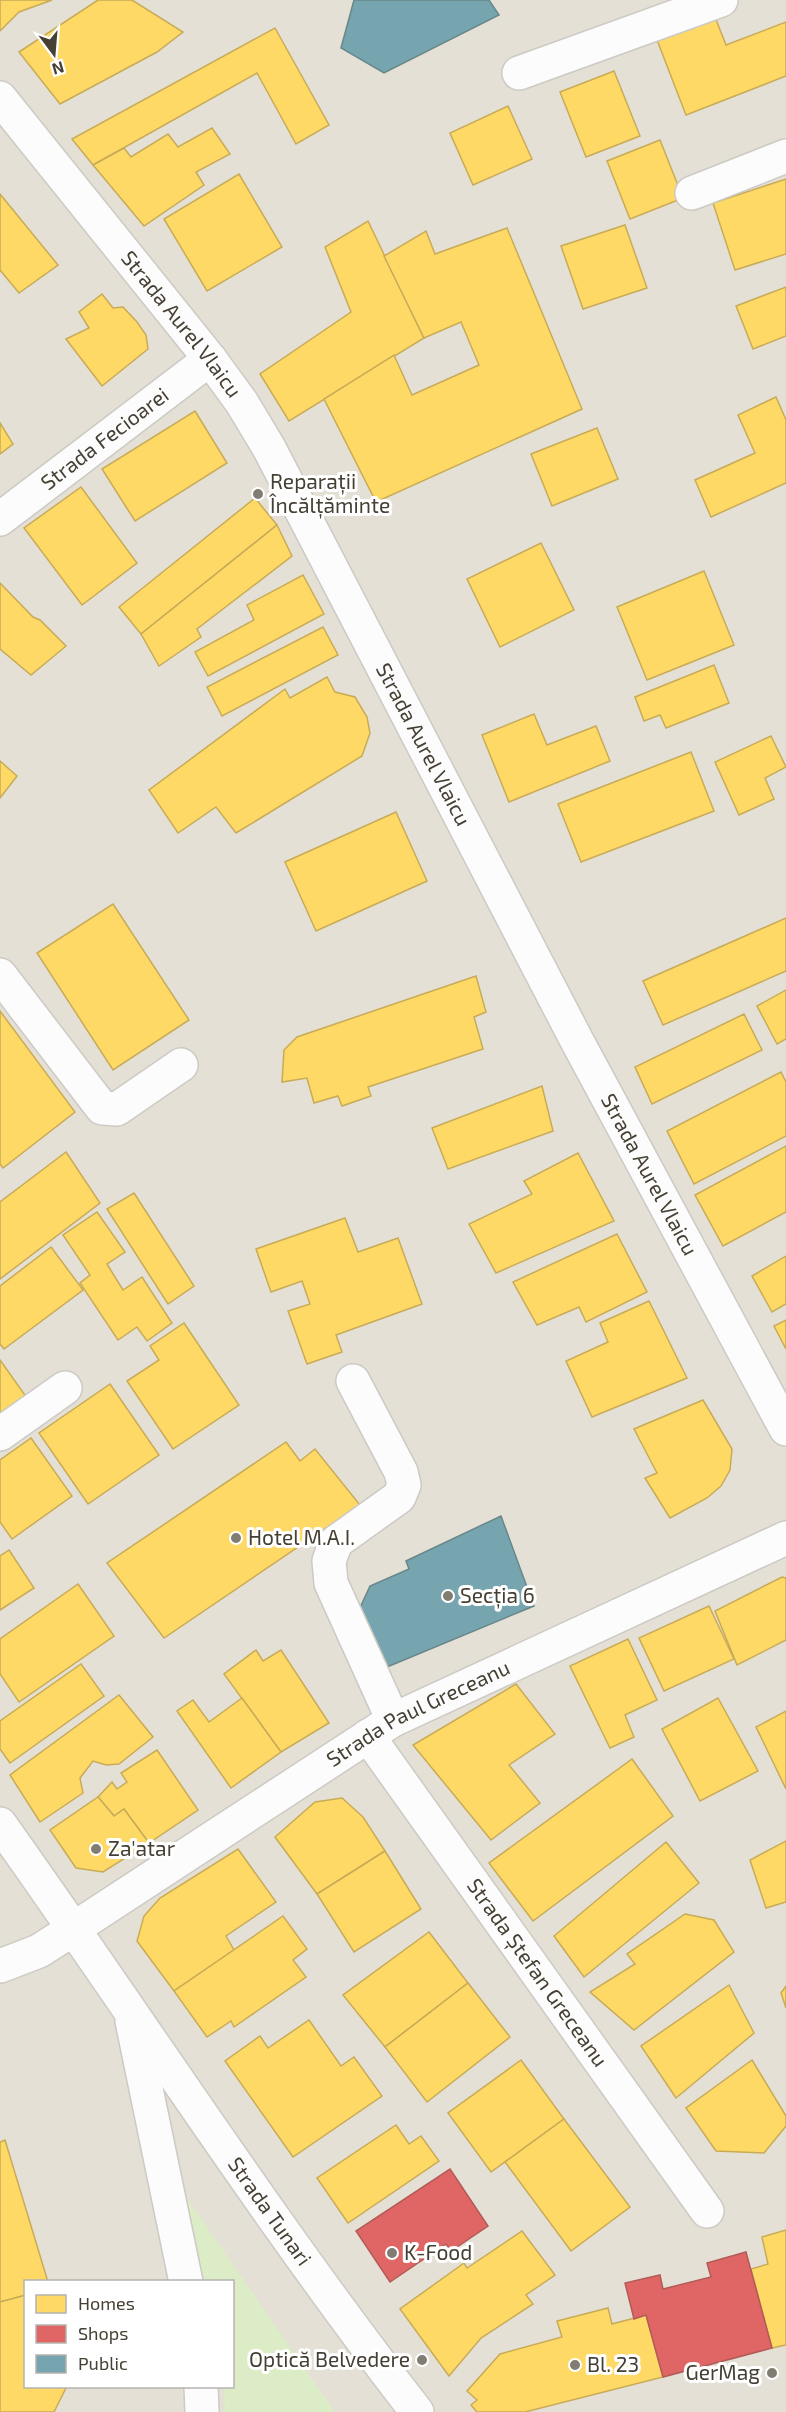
<svg xmlns="http://www.w3.org/2000/svg" width="786" height="2412" font-family="'Exo 2',sans-serif">
  <rect width="100%" height="100%" fill="#f0eee8"/>
  <path fill="#e5e0d5" fill-rule="evenodd" d="M0 0H786V2412H0ZM26 2282H232V2386H26Z"/>
  <polygon fill="#dcecc6" points="187,2198 335,2412 225,2412 224,2387 232,2386 232,2282 203,2281"/>
  <g fill="#ffd966" stroke="#c8ab57" stroke-width="1.5">
    <polygon points="0,0 52,0 19,12 0,31"/>
    <polygon points="98,0 132,0 183,32 157,52 60,104 19,52"/>
    <polygon points="715,17 726,45 786,22 786,76 686,115 657,40"/>
    <polygon points="275,28 329,125 296,144 257,73 93,165 72,139"/>
    <polygon points="614,71 640,136 586,157 560,92"/>
    <polygon points="508,106 532,159 473,185 450,133"/>
    <polygon points="212,128 230,154 196,172 204,185 144,226 93,165 124,148 131,157 168,134 178,147"/>
    <polygon points="660,140 683,198 630,219 607,161"/>
    <polygon points="239,174 282,247 207,291 164,219"/>
    <polygon points="786,179 786,254 735,270 713,203"/>
    <polygon points="0,194 58,265 19,293 0,270"/>
    <polygon points="368,221 424,338 289,421 260,374 351,312 325,247"/>
    <polygon points="625,225 647,288 583,309 561,246"/>
    <polygon points="507,228 582,409 376,502 324,399 394,355 412,395 479,365 461,322 424,338 384,256 426,231 435,254"/>
    <polygon points="786,287 786,336 753,349 736,306"/>
    <polygon points="102,294 113,308 123,307 137,322 146,335 148,349 102,386 66,339 89,328 79,312"/>
    <polygon points="776,397 786,420 786,483 711,517 695,480 755,453 738,415"/>
    <polygon points="195,411 227,463 135,521 102,469"/>
    <polygon points="0,423 13,444 0,454"/>
    <polygon points="597,428 618,479 552,506 531,454"/>
    <polygon points="81,487 137,563 82,605 24,528"/>
    <polygon points="255,498 277,525 141,634 119,607"/>
    <polygon points="277,525 292,556 197,629 201,637 159,666 141,634"/>
    <polygon points="541,543 574,610 500,647 467,579"/>
    <polygon points="704,571 734,645 647,680 617,607"/>
    <polygon points="303,575 324,614 208,676 195,652 254,620 247,605"/>
    <polygon points="0,583 33,617 40,620 66,646 31,675 0,649"/>
    <polygon points="323,627 338,655 222,716 207,687"/>
    <polygon points="714,665 729,703 666,728 660,715 644,721 635,697"/>
    <polygon points="327,677 335,692 355,697 367,717 370,733 362,756 236,833 216,807 178,833 149,790 285,689 290,698"/>
    <polygon points="534,714 547,745 596,726 610,761 509,802 482,735"/>
    <polygon points="771,736 786,767 765,778 774,799 739,815 715,762"/>
    <polygon points="691,752 714,811 581,862 558,804"/>
    <polygon points="0,761 17,776 0,798"/>
    <polygon points="396,812 427,881 316,931 285,862"/>
    <polygon points="113,904 189,1020 113,1070 37,953"/>
    <polygon points="786,918 786,971 663,1025 643,981"/>
    <polygon points="476,976 486,1012 474,1017 483,1049 368,1087 371,1096 342,1106 338,1096 314,1103 307,1078 282,1082 284,1050 297,1037"/>
    <polygon points="786,990 786,1039 777,1044 757,1006"/>
    <polygon points="0,1011 75,1112 3,1168 0,1164"/>
    <polygon points="744,1014 762,1050 652,1104 635,1067"/>
    <polygon points="781,1072 786,1082 786,1136 694,1184 667,1131"/>
    <polygon points="542,1086 553,1131 448,1169 432,1128"/>
    <polygon points="786,1146 786,1212 723,1246 695,1195"/>
    <polygon points="66,1152 100,1203 0,1279 0,1202"/>
    <polygon points="578,1153 614,1221 496,1273 469,1224 532,1194 524,1181"/>
    <polygon points="134,1193 194,1286 168,1304 107,1209"/>
    <polygon points="97,1212 125,1252 107,1264 123,1290 142,1277 172,1323 147,1341 137,1327 118,1340 80,1283 90,1275 63,1235"/>
    <polygon points="345,1218 358,1252 398,1238 422,1304 336,1335 342,1352 307,1364 288,1311 310,1304 302,1281 271,1292 256,1249"/>
    <polygon points="617,1234 647,1292 586,1322 579,1307 537,1325 513,1282"/>
    <polygon points="51,1247 83,1290 4,1349 0,1344 0,1286"/>
    <polygon points="786,1256 786,1304 772,1312 752,1276"/>
    <polygon points="649,1301 687,1378 592,1417 566,1361 608,1342 600,1323"/>
    <polygon points="786,1320 786,1349 774,1326"/>
    <polygon points="184,1323 239,1405 173,1449 127,1381 159,1360 150,1346"/>
    <polygon points="0,1360 27,1398 0,1417"/>
    <polygon points="110,1384 159,1455 88,1504 39,1433"/>
    <polygon points="703,1400 732,1449 730,1470 721,1486 707,1498 670,1518 645,1478 657,1473 634,1429"/>
    <polygon points="31,1438 72,1496 12,1539 0,1522 0,1460"/>
    <polygon points="286,1442 300,1461 315,1449 360,1505 164,1638 107,1563"/>
    <polygon points="9,1550 34,1588 0,1610 0,1556"/>
    <polygon points="782,1577 786,1578 786,1640 737,1665 715,1611"/>
    <polygon points="78,1584 114,1636 19,1702 0,1674 0,1639"/>
    <polygon points="709,1606 734,1659 664,1691 639,1638"/>
    <polygon points="628,1639 657,1700 625,1715 634,1737 610,1748 570,1666"/>
    <polygon points="256,1650 263,1661 281,1650 329,1723 281,1752 224,1674"/>
    <polygon points="81,1664 104,1696 10,1763 0,1749 0,1721"/>
    <polygon points="516,1684 555,1734 509,1765 540,1803 491,1840 413,1745"/>
    <polygon points="119,1695 153,1737 119,1764 106,1765 93,1761 80,1778 83,1793 40,1822 10,1775"/>
    <polygon points="242,1698 281,1752 231,1788 177,1711 193,1700 209,1722"/>
    <polygon points="718,1698 758,1771 700,1801 662,1729"/>
    <polygon points="786,1711 786,1789 756,1727"/>
    <polygon points="157,1750 198,1810 149,1843 124,1809 114,1816 98,1797 112,1782 117,1789 127,1782 121,1773"/>
    <polygon points="632,1759 673,1816 533,1921 489,1863"/>
    <polygon points="98,1797 114,1816 124,1809 149,1843 103,1872 76,1868 50,1830"/>
    <polygon points="342,1798 363,1817 385,1851 317,1894 275,1837 315,1802"/>
    <polygon points="786,1841 786,1902 766,1908 750,1860"/>
    <polygon points="666,1842 699,1883 584,1977 554,1936"/>
    <polygon points="238,1849 276,1902 226,1936 234,1950 174,1991 137,1941 144,1916 160,1898"/>
    <polygon points="385,1851 421,1909 354,1952 317,1894"/>
    <polygon points="685,1914 714,1920 734,1952 634,2030 590,1992 635,1964 627,1954"/>
    <polygon points="283,1916 307,1949 293,1960 306,1977 234,2027 231,2021 207,2037 174,1991"/>
    <polygon points="429,1932 468,1983 385,2047 343,1995"/>
    <polygon points="468,1983 510,2037 427,2102 385,2047"/>
    <polygon points="729,1985 754,2033 676,2098 641,2046"/>
    <polygon points="786,1986 786,2008 781,1993"/>
    <polygon points="309,2020 341,2066 354,2057 382,2096 293,2157 225,2061 260,2036 268,2048"/>
    <polygon points="521,2060 564,2119 491,2172 448,2113"/>
    <polygon points="752,2060 786,2116 786,2126 764,2153 716,2151 686,2108"/>
    <polygon points="564,2119 630,2207 571,2251 505,2162"/>
    <polygon points="396,2125 409,2144 421,2136 439,2161 348,2223 317,2178"/>
    <polygon points="5,2140 48,2282 26,2282 26,2295 0,2302 0,2142"/>
    <polygon points="786,2230 786,2345 772,2348 751,2269 768,2264 762,2237"/>
    <polygon points="522,2231 555,2275 526,2295 533,2304 481,2338 449,2376 400,2309 464,2263 467,2268"/>
    <polygon points="26,2295 26,2386 67,2386 54,2412 0,2412 0,2302"/>
    <polygon points="608,2308 612,2324 646,2315 663,2377 525,2412 477,2412 471,2405 477,2400 467,2391 500,2354 562,2337 557,2321"/>
  </g>
  <g fill="#e06666" stroke="#b25b57" stroke-width="1.5">
    <polygon points="450,2169 488,2226 451,2251 446,2244 390,2282 356,2231"/>
    <polygon points="746,2252 772,2348 663,2377 646,2315 634,2319 625,2283 660,2275 663,2289 711,2277 707,2263"/>
  </g>
  <g fill="#76a5af" stroke="#68878a" stroke-width="1.5">
    <polygon points="354,0 489,0 499,15 384,73 341,48"/>
    <polygon points="501,1516 534,1606 387,1667 358,1612 370,1586 409,1569 406,1561"/>
  </g>
  <g fill="none" stroke-linecap="round" stroke-linejoin="round">
    <g stroke="#cccac4" stroke-width="36">
      <g id="minor">
        <polyline points="519,73 721,0"/>
        <path id="s1" d="M0 98 210 359 242 403 269 448 576 1039 786 1429"/>
        <polyline points="692,193 786,156"/>
        <path id="s2" d="M0 519 210 359"/>
        <polyline points="0,975 102,1108 117,1109 181,1065"/>
        <polyline points="353,1381 401,1472 404,1485 399,1497 336,1542 329,1561 331,1583 393,1720"/>
        <polyline points="0,1434 65,1388"/>
        <path id="s3" d="M368 1736 707 2211"/>
        <path id="s4" d="M0 1824C139 2019 269 2222 417 2412"/>
        <path id="s5" d="M0 1966 39 1951 64 1935 393 1720 786 1538"/>
        <polyline points="132,2021 186,2282"/>
        <polyline points="201,2386 202,2412"/>
      </g>
    </g>
    <use href="#minor" stroke="#fdfcfc" stroke-width="33"/>
  </g>
  <g fill="#827d73" stroke="#fff" stroke-width="2">
    <circle cx="258" cy="494" r="6"/>
    <circle cx="236" cy="1538" r="6"/>
    <circle cx="448" cy="1596" r="6"/>
    <circle cx="96" cy="1849" r="6"/>
    <circle cx="392" cy="2253" r="6"/>
    <circle cx="422" cy="2360" r="6"/>
    <circle cx="575" cy="2365" r="6"/>
    <circle cx="772" cy="2373" r="6"/>
  </g>
  <g text-anchor="middle" stroke-width="6" stroke-linejoin="round" paint-order="stroke">
    <g font-size="21" fill="#464034" stroke="#fff">
      <text dy="7" stroke="none"><textPath href="#s1" startOffset="290">Strada Aurel Vlaicu</textPath></text>
      <text dy="7" stroke="none"><textPath href="#s2" startOffset="132">Strada Fecioarei</textPath></text>
      <text dy="7" stroke="none"><textPath href="#s1" startOffset="776">Strada Aurel Vlaicu</textPath></text>
      <text dy="7" stroke="none"><textPath href="#s1" startOffset="1262">Strada Aurel Vlaicu</textPath></text>
      <text dy="7" stroke="none"><textPath href="#s5" startOffset="490">Strada Paul Greceanu</textPath></text>
      <text dy="7" stroke="none"><textPath href="#s3" startOffset="291">Strada Ștefan Greceanu</textPath></text>
      <text dy="7" stroke="none"><textPath href="#s4" startOffset="472">Strada Tunari</textPath></text>
    </g>
    <g font-size="21" fill="#464034" stroke="#fff" text-anchor="start">
      <text x="270" y="489">Reparații<tspan x="270" dy="24">Încălțăminte</tspan></text>
      <text x="248" y="1545">Hotel M.A.I.</text>
      <text x="460" y="1603">Secția 6</text>
      <text x="108" y="1856">Za'atar</text>
      <text x="404" y="2260">K-Food</text>
      <text x="410" y="2367" text-anchor="end">Optică Belvedere</text>
      <text x="587" y="2372">Bl. 23</text>
      <text x="760" y="2380" text-anchor="end">GerMag</text>
    </g>
  </g>
  <rect x="24" y="2280" width="210" height="108" fill="#ffffff" stroke="#b5b3ae" stroke-width="1.5"/>
  <rect x="36" y="2295" width="30" height="18" fill="#ffd966" stroke="#b5b3ae" stroke-width="1.5"/>
  <text x="78" y="2310" font-size="18" fill="#464034">Homes</text>
  <rect x="36" y="2325" width="30" height="18" fill="#e06666" stroke="#b5b3ae" stroke-width="1.5"/>
  <text x="78" y="2340" font-size="18" fill="#464034">Shops</text>
  <rect x="36" y="2355" width="30" height="18" fill="#76a5af" stroke="#b5b3ae" stroke-width="1.5"/>
  <text x="78" y="2370" font-size="18" fill="#464034">Public</text>
  <g transform="translate(54 54) rotate(164)" stroke="#ffffff" stroke-width="4.5" paint-order="stroke">
  <path d="M0-4.5L10 22L0 15L-10 22Z" fill="#464034"/>
  <text y="-9" font-size="16" font-weight="bold" text-anchor="middle" fill="#464034">N</text>
  </g>
</svg>
